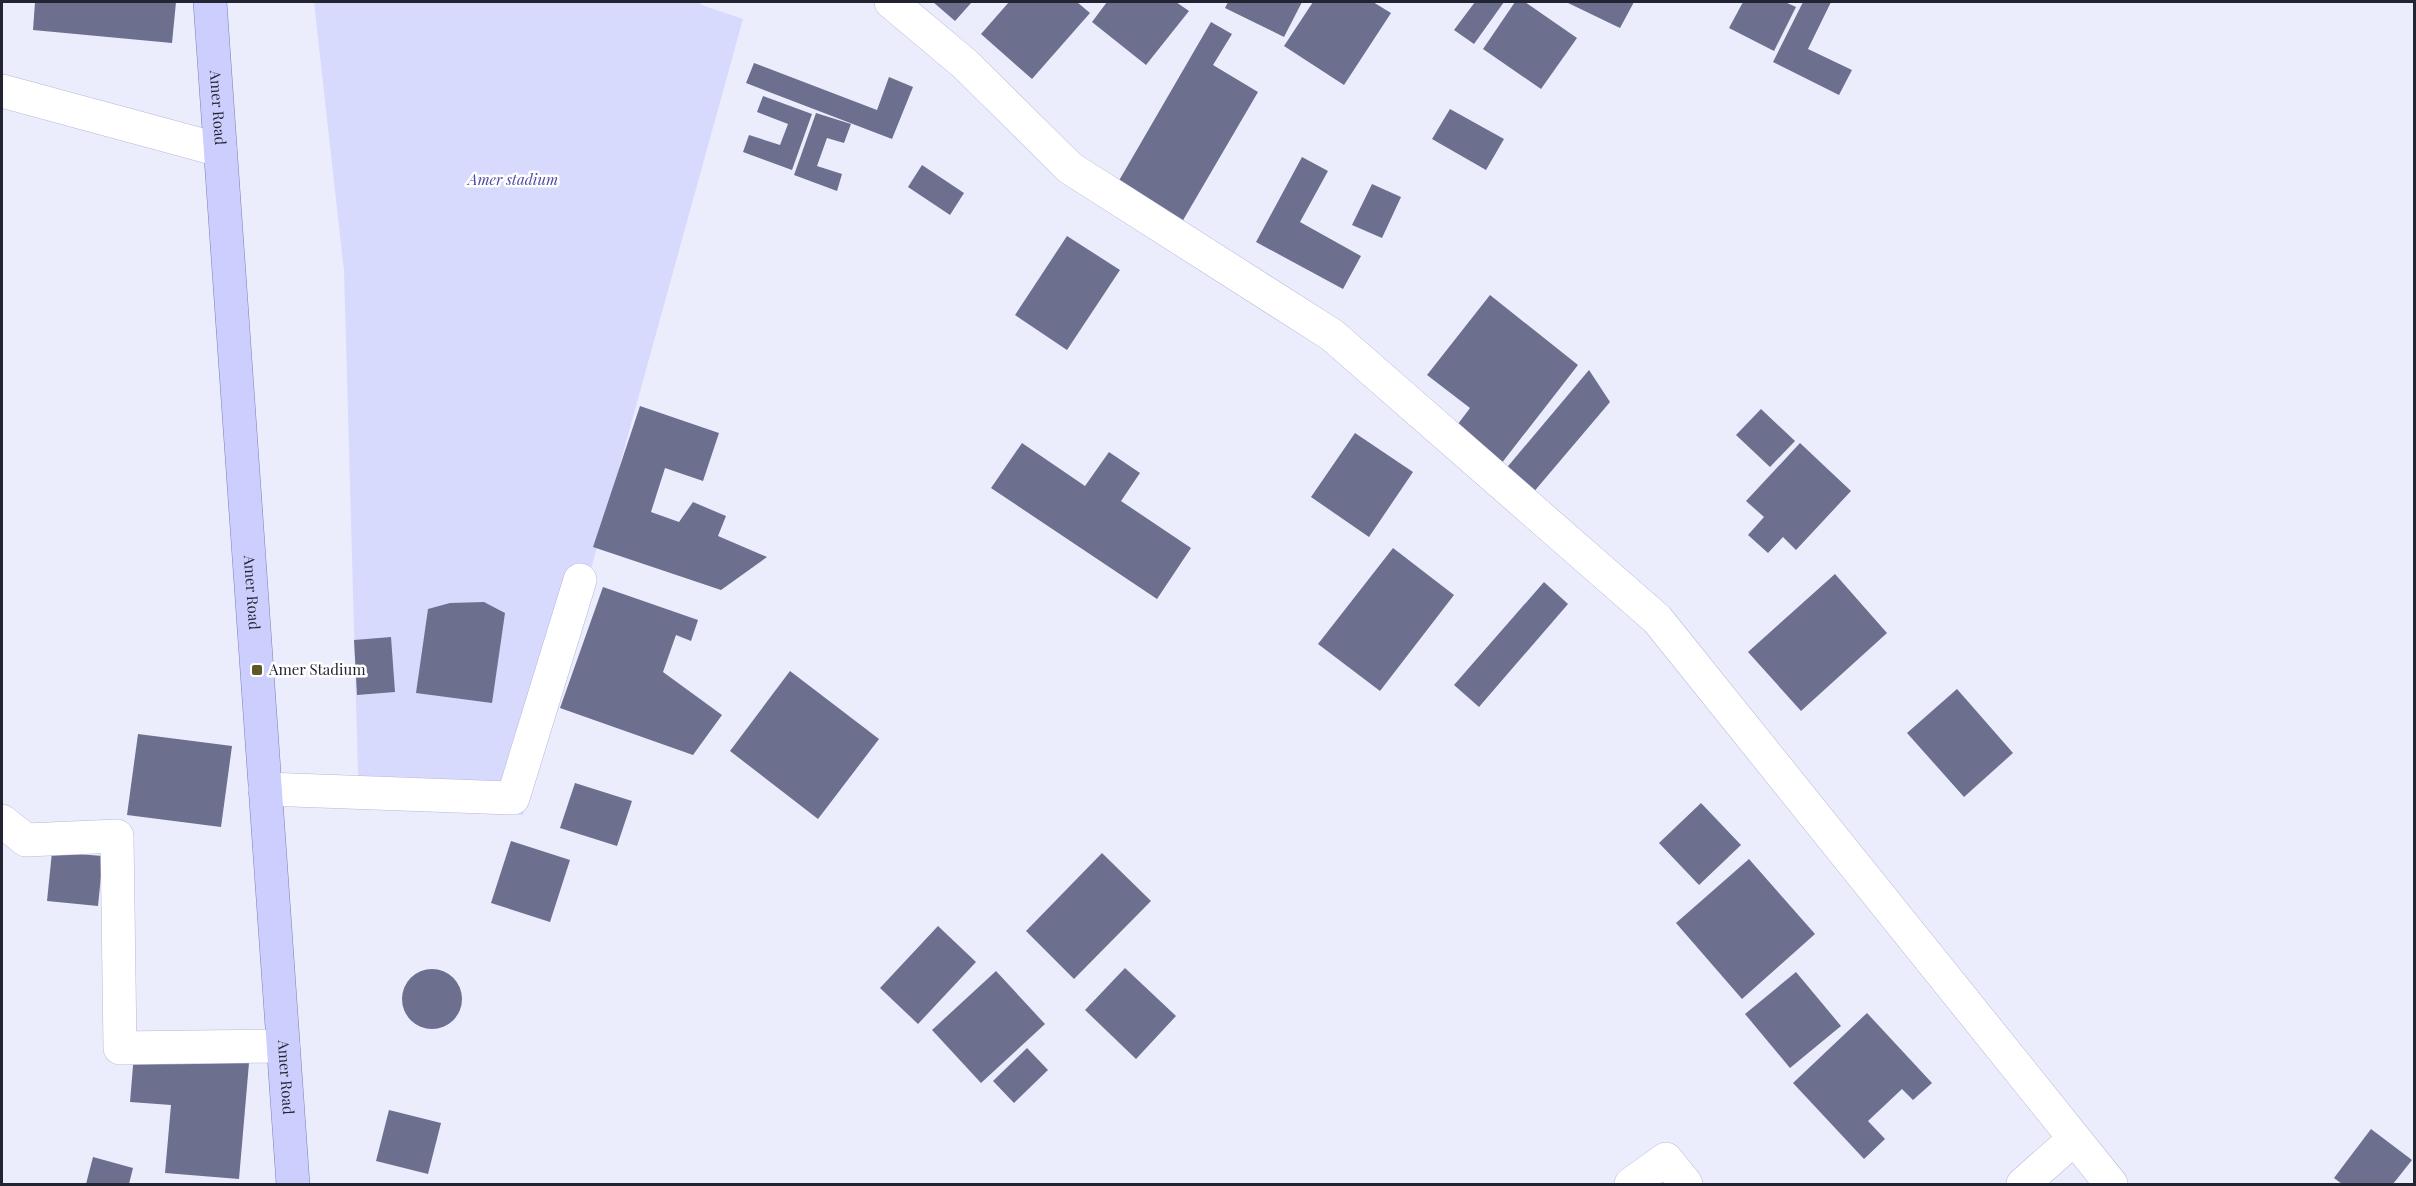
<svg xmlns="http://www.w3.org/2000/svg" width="2416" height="1186" font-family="'Playfair Display',serif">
  <rect width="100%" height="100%" fill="#ecedfc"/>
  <polygon fill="#d7dafd" points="314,2 698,2 702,5 743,19 523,815 359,809 344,271"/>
  <g fill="#6d6f8f">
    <polygon points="35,2 176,2 172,43 33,30"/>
    <polygon points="933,2 972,2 955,21"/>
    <polygon points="1009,2 1077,2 1090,13 1032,79 981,34"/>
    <polygon points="1107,2 1176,2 1189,11 1146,65 1092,22"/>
    <polygon points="1228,2 1302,2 1284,37 1225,8"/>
    <polygon points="1313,2 1373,2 1391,13 1344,85 1284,46"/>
    <polygon points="1475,2 1504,2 1474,44 1454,30"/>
    <polygon points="1515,2 1525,2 1577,38 1541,89 1483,49"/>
    <polygon points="1566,2 1634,2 1620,28"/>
    <polygon points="1743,2 1785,2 1796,7 1774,51 1729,28"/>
    <polygon points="1803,2 1831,2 1808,49 1852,70 1839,95 1773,62"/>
    <polygon points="1211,22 1232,34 1213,65 1258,92 1182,222 1117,184"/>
    <polygon points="754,63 877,110 889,77 913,87 892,139 746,83"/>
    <polygon points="763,96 812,114 792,170 743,152 749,135 780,145 788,124 757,112"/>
    <polygon points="1450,109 1504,139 1486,170 1432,139"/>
    <polygon points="816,113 851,124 844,143 827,138 817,166 842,174 837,191 794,175"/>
    <polygon points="1302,157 1328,171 1300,222 1361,256 1343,289 1256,242"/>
    <polygon points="922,165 964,193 950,215 908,187"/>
    <polygon points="1372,184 1401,197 1382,238 1352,225"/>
    <polygon points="1067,236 1120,270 1067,350 1015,315"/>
    <polygon points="1490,295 1578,365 1501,464 1455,428 1470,408 1427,375"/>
    <polygon points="1589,370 1610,402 1532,494 1504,471"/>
    <polygon points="640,406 719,433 703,481 665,468 651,512 679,522 693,502 726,516 718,536 767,557 721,590 593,547"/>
    <polygon points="1761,409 1795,441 1770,467 1736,435"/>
    <polygon points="1355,433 1413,472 1369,537 1311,497"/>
    <polygon points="1022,443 1085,486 1109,452 1140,473 1121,501 1191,548 1157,599 991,488"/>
    <polygon points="1800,443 1851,491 1796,550 1783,537 1768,553 1748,535 1764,517 1746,501"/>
    <polygon points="1393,548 1454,595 1380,691 1318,644"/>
    <polygon points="1835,574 1887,633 1801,711 1748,652"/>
    <polygon points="1544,582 1568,604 1479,707 1454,685"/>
    <polygon points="603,587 698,620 691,641 676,635 663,672 722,715 693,755 560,708"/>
    <polygon points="484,602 505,613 492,703 416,693 428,609 450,603"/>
    <polygon points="391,637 395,692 357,695 354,640"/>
    <polygon points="790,671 879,739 818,819 730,751"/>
    <polygon points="1957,689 2013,753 1964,797 1907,733"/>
    <polygon points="138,734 232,746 221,827 127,815"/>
    <polygon points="575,783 632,801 617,846 560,828"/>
    <polygon points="1701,803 1741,845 1699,885 1659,843"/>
    <polygon points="511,841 570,860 550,922 491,903"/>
    <polygon points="52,852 103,856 98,906 47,901"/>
    <polygon points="1102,853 1151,901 1074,979 1026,931"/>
    <polygon points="1749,859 1815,934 1742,999 1676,923"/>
    <polygon points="938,926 976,962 918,1024 880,988"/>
    <polygon points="1125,968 1176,1016 1136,1059 1085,1010"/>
    <circle cx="432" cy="999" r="30"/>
    <polygon points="996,971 1045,1024 981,1083 932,1030"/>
    <polygon points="1796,972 1841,1026 1790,1068 1745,1014"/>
    <polygon points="1867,1013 1932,1083 1913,1100 1902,1089 1868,1121 1885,1139 1864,1159 1793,1083"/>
    <polygon points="1027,1048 1048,1070 1014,1103 993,1081"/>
    <polygon points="134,1054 249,1063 239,1179 165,1173 171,1105 130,1102"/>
    <polygon points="389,1110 441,1123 428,1174 376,1161"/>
    <polygon points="2371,1129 2412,1160 2393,1184 2342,1184 2334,1178"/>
    <polygon points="93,1157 133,1168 129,1184 86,1184"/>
  </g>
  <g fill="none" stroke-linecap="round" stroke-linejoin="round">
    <g stroke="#b5b8da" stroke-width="34">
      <g id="minor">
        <polyline points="891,2 965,64 1070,168 1332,335 1657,619 2111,1184"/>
        <polyline points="2,91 220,150"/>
        <polyline points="265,789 513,798 580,580"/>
        <polyline points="2,821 26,840 117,836 120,1048 283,1046"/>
        <polyline points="1631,1184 1666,1159 1686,1184"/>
        <polyline points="2023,1184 2074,1139"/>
      </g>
    </g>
    <g stroke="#7b7eb6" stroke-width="34">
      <g id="major">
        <path id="s1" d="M210 2 293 1184"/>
      </g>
    </g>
    <use href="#minor" stroke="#fff" stroke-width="33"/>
    <use href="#major" stroke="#cccefe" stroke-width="33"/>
  </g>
  <rect fill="#605824" stroke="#fff" stroke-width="2" x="251" y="664" width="12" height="12" rx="3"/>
  <g text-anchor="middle" stroke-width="5" stroke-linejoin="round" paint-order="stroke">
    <g font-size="15" fill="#232431" stroke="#fff">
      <text dy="5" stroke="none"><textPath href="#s1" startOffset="106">Amer Road</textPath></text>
      <text dy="5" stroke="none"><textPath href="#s1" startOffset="592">Amer Road</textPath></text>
      <text dy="5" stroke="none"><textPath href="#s1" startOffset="1078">Amer Road</textPath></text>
    </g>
    <g font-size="15" font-style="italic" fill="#4b47a3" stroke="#fff">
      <text x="513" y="185">Amer stadium</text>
    </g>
    <g font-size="15" fill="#232431" stroke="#fff" text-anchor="start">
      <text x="269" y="675">Amer Stadium</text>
    </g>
  </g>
  <rect width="2416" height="1186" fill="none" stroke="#232431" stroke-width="6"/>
</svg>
